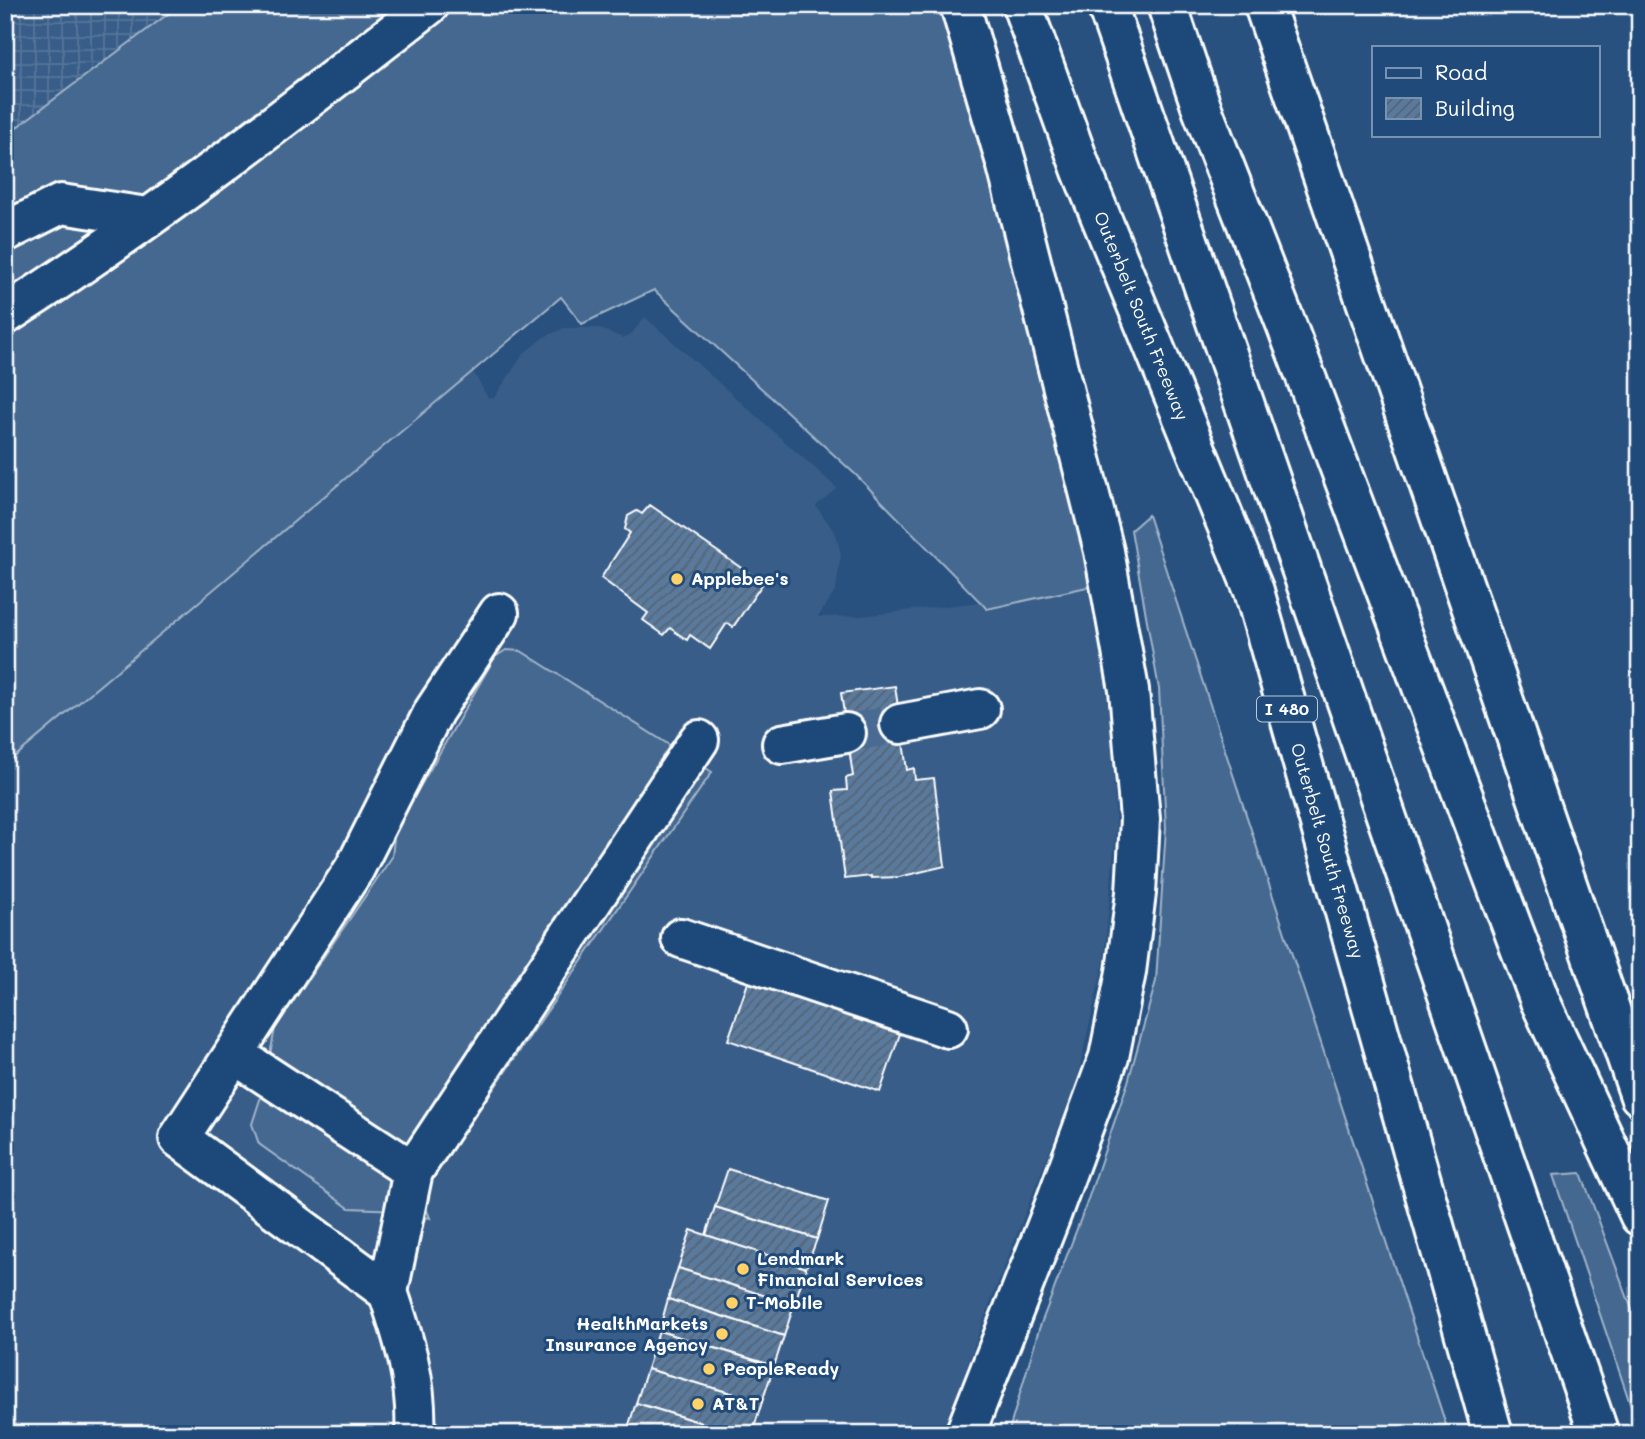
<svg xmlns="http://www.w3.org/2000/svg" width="1645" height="1439" font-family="Mali,sans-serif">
  <defs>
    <pattern id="industrial-grid" width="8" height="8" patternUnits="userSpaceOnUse" patternTransform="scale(1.75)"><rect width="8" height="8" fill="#375d88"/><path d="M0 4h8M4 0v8" fill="none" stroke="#55759a"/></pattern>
    <pattern id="building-hatch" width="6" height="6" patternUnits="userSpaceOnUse" patternTransform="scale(1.75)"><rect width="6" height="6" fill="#5a7a9d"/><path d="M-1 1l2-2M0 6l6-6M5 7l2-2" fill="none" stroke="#536374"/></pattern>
  </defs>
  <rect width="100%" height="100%" fill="#28517f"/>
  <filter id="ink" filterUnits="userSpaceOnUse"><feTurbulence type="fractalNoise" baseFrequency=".0143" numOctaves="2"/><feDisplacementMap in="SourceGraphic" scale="14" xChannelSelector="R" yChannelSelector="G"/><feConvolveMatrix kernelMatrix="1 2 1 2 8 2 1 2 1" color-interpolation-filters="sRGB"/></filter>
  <g filter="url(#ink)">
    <polygon fill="#375d88" points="645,317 837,488 816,506 836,534 841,554 836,590 818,617 862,616 980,602 987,609 1087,587 1104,673 1112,748 1116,829 1104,961 1076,1083 979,1332 943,1434 5,1434 5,765 473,371 488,398 494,398 524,353 544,337 564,328 598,328 623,338 631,334"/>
    <polygon fill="url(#industrial-grid)" points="5,5 180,5 5,136"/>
    <g fill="#446890" stroke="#a2b4c8" stroke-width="2">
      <polygon points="180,5 960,5 1110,582 987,609 856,475 654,290 582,324 561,297 5,765 5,136"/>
      <polygon points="1148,515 1449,1434 1008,1434 1039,1329 1086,1205 1128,1082 1156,981 1166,828 1159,689 1131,530"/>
      <path d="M506 650 521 651 712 772 437 1171C424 1192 420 1194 430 1218L400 1210 349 1208 259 1144 252 1124 264 1087 275 1028 392 857 395 830 495 657Z"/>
      <polygon points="1581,1173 1640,1331 1640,1433 1553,1175"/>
    </g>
    <g fill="url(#building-hatch)" stroke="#fff" stroke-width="2">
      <polygon points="650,505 763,583 733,627 727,623 710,649 690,635 687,640 670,628 664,635 643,620 648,613 601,578 630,533 625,529 628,516 637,511 642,514"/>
      <polygon points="895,686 907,770 914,768 915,780 934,778 945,866 899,877 871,878 871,876 845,879 833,791 847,790 846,778 853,776 841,693"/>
      <polygon points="750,977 902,1028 880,1092 728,1040"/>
      <polygon points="728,1169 829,1201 817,1239 715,1207"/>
      <polygon points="715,1207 817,1239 806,1268 706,1235"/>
      <polygon points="691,1230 806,1268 794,1305 678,1268"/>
      <polygon points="678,1268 794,1305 784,1336 668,1299"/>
      <polygon points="668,1299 784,1336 774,1366 659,1331"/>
      <polygon points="659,1331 774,1366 762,1402 647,1369"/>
      <polygon points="647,1369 762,1402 752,1434 738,1434 636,1403"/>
      <polygon points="636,1403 738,1434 626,1434"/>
    </g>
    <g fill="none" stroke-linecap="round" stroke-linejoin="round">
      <polyline stroke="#486b92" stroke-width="38" stroke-dasharray="38 19" stroke-linecap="butt" points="846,733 900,724"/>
      <g stroke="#fff" stroke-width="44">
        <g id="minor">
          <polyline points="5,232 61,204 147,217"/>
          <path d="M5 315C152 221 291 113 429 5"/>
          <polyline points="900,724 980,709"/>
          <polyline points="782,744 846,733"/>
          <polyline points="681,938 948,1028"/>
          <polyline points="234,1054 413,1171 388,1292"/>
          <polyline points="413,1171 699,740"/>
          <polyline points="388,1292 179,1138 355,868 434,711 499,613"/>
          <path d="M388 1292C404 1339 418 1384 415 1434"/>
        </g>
      </g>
      <g stroke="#fff" stroke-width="44">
        <g id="highway">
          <polyline points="960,5 1007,166 1104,551 1129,690 1140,819 1136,893 1126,972 1109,1057 1051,1215 965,1434"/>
          <polyline points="1022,5 1082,171 1254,591 1493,1434"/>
          <polyline points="1107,5 1599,1434"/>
          <polyline points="1167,5 1202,109 1286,324 1540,1001 1640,1216"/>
          <path d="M1264 5C1392 368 1512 733 1640 1096"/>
        </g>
      </g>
      <use href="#minor" stroke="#1f4a7a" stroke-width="38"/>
      <use href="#highway" stroke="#1f4a7a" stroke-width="38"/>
    </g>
  </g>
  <g fill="#ffd166" stroke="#1f4a7a" stroke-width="2.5">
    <circle cx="677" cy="579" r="7"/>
    <circle cx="743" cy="1269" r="7"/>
    <circle cx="732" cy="1303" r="7"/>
    <circle cx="722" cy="1334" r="7"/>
    <circle cx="709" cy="1369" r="7"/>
    <circle cx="698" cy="1404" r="7"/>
  </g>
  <g text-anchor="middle" stroke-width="6" stroke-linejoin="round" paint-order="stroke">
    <rect fill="#1f4a7a" stroke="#bcc9d7" stroke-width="2" x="1257" y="696.5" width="60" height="25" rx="5"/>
    <g font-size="16" font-weight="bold" fill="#fff">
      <text x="1287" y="715">I 480</text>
    </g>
    <g font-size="18" fill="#fff" stroke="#1f4a7a">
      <text transform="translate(1141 316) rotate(68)" y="6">Outerbelt South Freeway</text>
      <text transform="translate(1327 851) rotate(74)" y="6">Outerbelt South Freeway</text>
    </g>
    <g font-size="18" font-weight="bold" fill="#fff" stroke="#1f4a7a" text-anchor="start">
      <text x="691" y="585">Applebee's</text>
      <text x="757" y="1265">Lendmark<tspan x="757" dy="21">Financial Services</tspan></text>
      <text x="746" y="1309">T-Mobile</text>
      <text x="708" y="1330" text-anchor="end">HealthMarkets<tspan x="708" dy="21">Insurance Agency</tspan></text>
      <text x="723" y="1375">PeopleReady</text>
      <text x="712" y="1410">AT&amp;T</text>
    </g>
  </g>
  <rect width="1645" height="1439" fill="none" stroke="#1f4a7a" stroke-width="28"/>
  <rect x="14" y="14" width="1617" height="1411" fill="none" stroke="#fff" stroke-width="2.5" filter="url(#ink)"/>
  <rect x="1372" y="46" width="228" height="91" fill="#1f4a7a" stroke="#7992af" stroke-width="2"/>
  <rect x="1386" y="68" width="35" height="10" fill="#1f4a7a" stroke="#7992af" stroke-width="2"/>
  <text x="1435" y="80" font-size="21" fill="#ffffff">Road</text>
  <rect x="1386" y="98" width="35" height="21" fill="url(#building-hatch)" stroke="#7992af" stroke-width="2"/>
  <text x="1435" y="116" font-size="21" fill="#ffffff">Building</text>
</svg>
